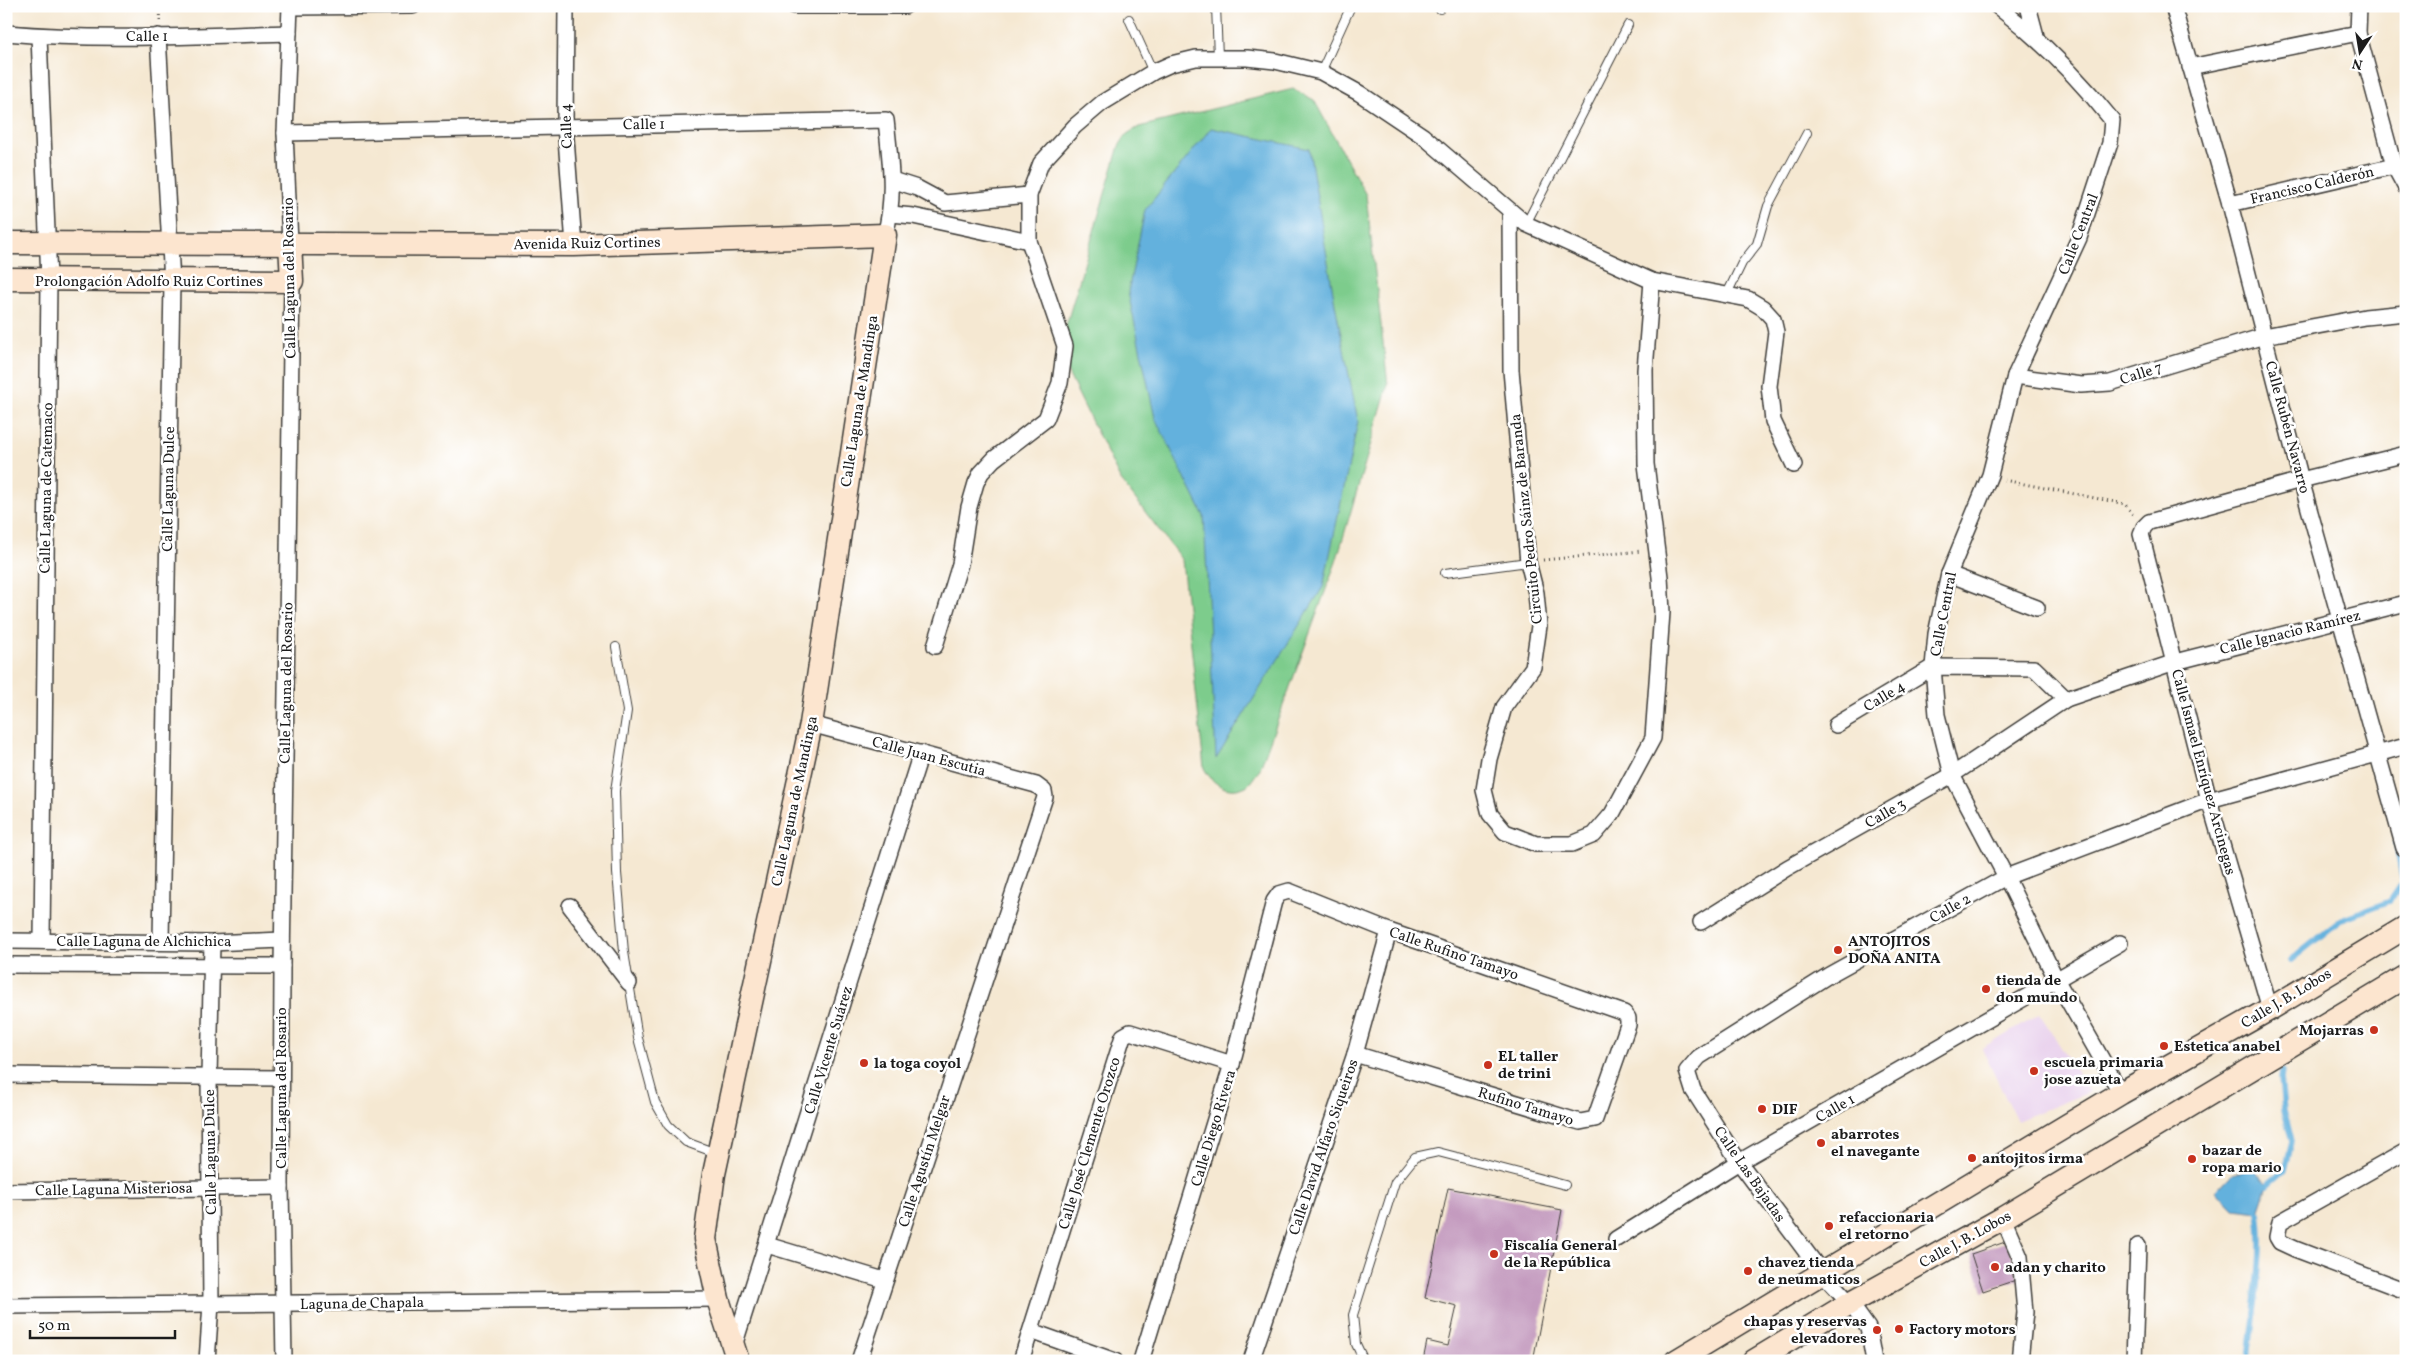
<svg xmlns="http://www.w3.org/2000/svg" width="2412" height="1367" font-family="Vollkorn,serif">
  <rect width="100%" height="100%" fill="#fff"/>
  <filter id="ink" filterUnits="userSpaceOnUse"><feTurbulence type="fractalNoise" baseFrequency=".02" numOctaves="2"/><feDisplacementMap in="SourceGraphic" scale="10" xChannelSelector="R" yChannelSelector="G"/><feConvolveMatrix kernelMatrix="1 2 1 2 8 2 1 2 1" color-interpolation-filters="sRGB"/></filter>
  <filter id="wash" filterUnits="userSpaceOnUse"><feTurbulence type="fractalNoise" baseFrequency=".0096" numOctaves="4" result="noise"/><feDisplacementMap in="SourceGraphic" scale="20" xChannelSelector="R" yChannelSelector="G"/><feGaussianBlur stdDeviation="1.12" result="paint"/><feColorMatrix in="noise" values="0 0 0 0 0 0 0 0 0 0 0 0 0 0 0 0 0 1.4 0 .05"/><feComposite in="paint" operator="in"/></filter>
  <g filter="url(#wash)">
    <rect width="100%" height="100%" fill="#f5e8d2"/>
    <polygon fill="#e9d2ed" points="2040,1014 2089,1092 2017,1121 1982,1049"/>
    <path fill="#7dcc8c" stroke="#4c7454" d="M1293 89 1314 100 1366 195 1388 385 1336 562 1259 771C1255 775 1251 783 1246 786 1228 795 1212 784 1204 768L1182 560 1120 479 1063 363 1060 346 1119 146 1127 134 1139 127Z"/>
    <g fill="#64b1dd" stroke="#40667c">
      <polygon points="1211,128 1309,149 1335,304 1358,421 1323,587 1216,759 1204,516 1155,418 1128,292 1145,210"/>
      <polygon points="2253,1169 2268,1185 2259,1212 2233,1209 2216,1191 2232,1174"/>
    </g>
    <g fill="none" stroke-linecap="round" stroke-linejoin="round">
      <g stroke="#64b1dd" stroke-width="5.5">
        <polyline points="2291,960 2342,919 2390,901 2403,882 2396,844"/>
        <polyline points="2268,1185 2285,1170 2292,1142 2284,1110 2281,1079 2282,1071"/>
        <path d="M2249 1361C2253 1313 2266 1259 2259 1212"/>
      </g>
    </g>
    <g id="blocks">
      <g fill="#c49bbf">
        <polygon points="1448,1188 1562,1210 1533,1361 1423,1361 1427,1341 1448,1346 1457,1306 1425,1298"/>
        <polygon points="2008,1241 2019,1279 1983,1291 1971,1254"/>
      </g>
    </g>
  </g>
  <g filter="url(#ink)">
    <use href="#blocks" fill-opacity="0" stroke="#3d3b37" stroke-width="1"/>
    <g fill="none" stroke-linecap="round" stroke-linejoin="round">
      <g stroke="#3d3b37" stroke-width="10">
        <g id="lane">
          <polyline points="1216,6 1218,57"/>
          <polyline points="1436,6 1440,9"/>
          <polyline points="1129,19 1153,72"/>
          <polyline points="1321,72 1351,6"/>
          <polyline points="1526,224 1628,25"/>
          <polyline points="1726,296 1742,263 1757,244 1768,206 1807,133"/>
          <polyline points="1445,573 1528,562"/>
          <polyline points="616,647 627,711 615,791 617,873 624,952 638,1038 655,1102 668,1125 686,1142 716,1153"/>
          <polyline points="1364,1361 1356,1344 1353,1315 1395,1182 1415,1157 1438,1152 1565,1185"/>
        </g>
      </g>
      <g stroke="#3d3b37" stroke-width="18">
        <g id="street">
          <polyline points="566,6 565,125 574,245"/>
          <polyline points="794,6 905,6"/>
          <path d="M1997 6C2041 40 2077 76 2112 120L2110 143 2079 238 2015 376 1990 475 1949 574 1936 634 1933 667 1937 715 1952 775 2006 877 2057 981 2121 1093"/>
          <polyline points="2028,6 2036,36"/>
          <polyline points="2173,6 2230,204 2301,480 2404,848"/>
          <polyline points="2359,6 2358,33 2394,166 2406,188"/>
          <polyline points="290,7 413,6"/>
          <path d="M6 33C100 41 195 36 289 33"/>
          <polyline points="39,36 49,280 42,941"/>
          <polyline points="158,36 172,282 161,942"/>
          <polyline points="2190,67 2358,33"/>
          <path d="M285 133 886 120C890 159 896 196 885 235"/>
          <polyline points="892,180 917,188 945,203 1029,195"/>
          <polyline points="2230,204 2394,166"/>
          <polyline points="1510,211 1511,370 1528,562 1536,593 1539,626 1533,667 1504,707 1489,759 1484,790 1490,814 1505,832 1536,844 1572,844 1594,835 1612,814 1653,738 1662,612 1660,577 1646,464 1645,370 1652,281"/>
          <polyline points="891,214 913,216 1029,241"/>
          <polyline points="290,243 285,133 290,6"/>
          <polyline points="2015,376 2081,385 2110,383 2264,336 2365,317 2406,313"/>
          <polyline points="1949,574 2037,608"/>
          <polyline points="935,646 960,564 969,507 976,483 981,473 994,459 1046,419 1060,383 1065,346 1029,241 1029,195 1041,163 1075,126 1102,103 1153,72 1171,64 1196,58 1247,58 1275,61 1321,72 1359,93 1423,136 1526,224 1652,281 1748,299 1763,308 1773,319 1776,332 1769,386 1773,421 1794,465"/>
          <polyline points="811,724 1036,785 1044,791 1045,797 859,1361"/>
          <polyline points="1836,725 1933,667 2034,668 2066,699 2175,662 2406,603"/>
          <polyline points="570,906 629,983"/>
          <polyline points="1701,922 1787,868 1952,775 2066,699"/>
          <polyline points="6,941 212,943 282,940"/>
          <polyline points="6,965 282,966"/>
          <polyline points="2270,1009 2209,800 2141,534 2144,527 2149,522 2301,480 2406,454"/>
          <polyline points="6,1075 281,1078"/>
          <polyline points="2406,1151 2280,1222 2277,1237 2280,1242 2295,1249 2406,1291"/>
          <polyline points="6,1191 281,1187"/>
          <polyline points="2003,1218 2020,1257 2025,1312 2020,1361"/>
          <polyline points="1616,1239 1739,1162 2120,943"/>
          <polyline points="767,1245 884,1280"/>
          <polyline points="6,1306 718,1299"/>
          <polyline points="1031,1331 1115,1361"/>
          <polyline points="734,1346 921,753"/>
          <polyline points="207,1361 211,1304 209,1077 212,943"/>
          <polyline points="284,1361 281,1187 282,966 292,281"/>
          <polyline points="1021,1361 1123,1036 1130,1032 1232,1064"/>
          <polyline points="1141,1361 1232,1064 1274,901 1279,894 1289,891 1389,931 1624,1013 1628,1018 1628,1025 1595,1119 1580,1122 1355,1054"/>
          <polyline points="1251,1361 1355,1054 1389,931"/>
          <polyline points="1874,1361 1868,1328 1850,1303 1822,1273 1739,1162 1693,1090 1687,1071 1699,1057 1829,975 2006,877 2209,800 2406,746"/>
          <polyline points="2134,1361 2138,1246"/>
        </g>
      </g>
      <g stroke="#3d3b37" stroke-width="25">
        <g id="secondary">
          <polyline points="6,243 574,245 885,235 811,724 714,1174 705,1239 718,1299 738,1361"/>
          <polyline points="6,279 292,281 290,243"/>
          <polyline points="1676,1361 2121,1093 2270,1009 2406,927"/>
          <polyline points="1754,1361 1850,1303 2003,1218 2406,976"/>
        </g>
      </g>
      <g stroke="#3d3b37" stroke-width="3" stroke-dasharray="1 4" stroke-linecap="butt">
        <polyline points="160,21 161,6"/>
        <polyline points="2004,480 2125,504 2133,515"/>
        <polyline points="1543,560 1642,551"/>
      </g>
      <use href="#lane" stroke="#fff" stroke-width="8"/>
      <use href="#street" stroke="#fff" stroke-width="15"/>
      <use href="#secondary" stroke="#fce5cf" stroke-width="22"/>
    </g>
  </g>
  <g fill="#c8321e" stroke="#fff" stroke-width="2">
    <circle cx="1838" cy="950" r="5"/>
    <circle cx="1986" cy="989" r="5"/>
    <circle cx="2374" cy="1030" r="5"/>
    <circle cx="2164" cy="1046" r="5"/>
    <circle cx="864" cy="1063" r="5"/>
    <circle cx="1488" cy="1065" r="5"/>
    <circle cx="2034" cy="1071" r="5"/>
    <circle cx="1762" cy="1109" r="5"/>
    <circle cx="1821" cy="1143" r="5"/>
    <circle cx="1972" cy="1158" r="5"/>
    <circle cx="2192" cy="1159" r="5"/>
    <circle cx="1829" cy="1226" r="5"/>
    <circle cx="1494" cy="1254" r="5"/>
    <circle cx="1995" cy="1267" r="5"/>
    <circle cx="1748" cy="1271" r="5"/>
    <circle cx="1899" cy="1329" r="5"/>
    <circle cx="1877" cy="1330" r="5"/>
  </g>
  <g text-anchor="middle" stroke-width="5" stroke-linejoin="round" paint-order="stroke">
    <g font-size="15" fill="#1c1c1c" stroke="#fff">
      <text x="147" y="41">Calle 1</text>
      <text transform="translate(644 124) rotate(-1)" y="5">Calle 1</text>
      <text transform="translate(566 126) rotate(-92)" y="5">Calle 4</text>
      <text transform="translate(2312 185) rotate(-13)" y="5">Francisco Calderón</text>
      <text transform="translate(2078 234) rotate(-69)" y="5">Calle Central</text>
      <text transform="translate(587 243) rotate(-1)" y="5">Avenida Ruiz Cortines</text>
      <text transform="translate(289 278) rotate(-91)" y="5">Calle Laguna del Rosario</text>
      <text x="149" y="286">Prolongación Adolfo Ruiz Cortines</text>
      <text transform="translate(2141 373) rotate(-18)" y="5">Calle 7</text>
      <text transform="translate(859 401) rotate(-81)" y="5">Calle Laguna de Mandinga</text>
      <text transform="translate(2288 427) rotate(75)" y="5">Calle Rubén Navarro</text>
      <text transform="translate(46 488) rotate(-89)" y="5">Calle Laguna de Catemaco</text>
      <text transform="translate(168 489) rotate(-89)" y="5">Calle Laguna Dulce</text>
      <text transform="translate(1526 519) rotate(-96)" y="5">Circuito Pedro Sáinz de Baranda</text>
      <text transform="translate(1943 614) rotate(-79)" y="5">Calle Central</text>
      <text transform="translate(2290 632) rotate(-14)" y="5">Calle Ignacio Ramírez</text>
      <text transform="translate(286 683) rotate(-89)" y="5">Calle Laguna del Rosario</text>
      <text transform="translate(1884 696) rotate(-31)" y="5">Calle 4</text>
      <text transform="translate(929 756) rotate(15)" y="5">Calle Juan Escutia</text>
      <text transform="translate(2204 772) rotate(75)" y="5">Calle Ismael Enríquez Arcinegas</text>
      <text transform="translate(794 801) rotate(-78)" y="5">Calle Laguna de Mandinga</text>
      <text transform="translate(1885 813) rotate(-30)" y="5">Calle 3</text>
      <text transform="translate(1950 908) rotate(-29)" y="5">Calle 2</text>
      <text x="144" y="946">Calle Laguna de Alchichica</text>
      <text transform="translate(1454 953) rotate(19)" y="5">Calle Rufino Tamayo</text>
      <text transform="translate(2286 998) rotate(-31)" y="5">Calle J. B. Lobos</text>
      <text transform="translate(828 1050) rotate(-73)" y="5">Calle Vicente Suárez</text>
      <text transform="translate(281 1088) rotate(-90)" y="5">Calle Laguna del Rosario</text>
      <text transform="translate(1526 1106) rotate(17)" y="5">Rufino Tamayo</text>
      <text transform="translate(1835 1108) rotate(-30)" y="5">Calle 1</text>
      <text transform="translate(1213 1128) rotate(-73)" y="5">Calle Diego Rivera</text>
      <text transform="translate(1089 1143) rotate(-73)" y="5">Calle José Clemente Orozco</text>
      <text transform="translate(1323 1147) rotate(-71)" y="5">Calle David Alfaro Siqueiros</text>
      <text transform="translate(210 1152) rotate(-91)" y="5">Calle Laguna Dulce</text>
      <text transform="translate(924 1161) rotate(-72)" y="5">Calle Agustín Melgar</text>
      <text transform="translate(1750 1174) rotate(55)" y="5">Calle Las Bajadas</text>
      <text transform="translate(114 1189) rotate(-1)" y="5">Calle Laguna Misteriosa</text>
      <text transform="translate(1965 1239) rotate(-29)" y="5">Calle J. B. Lobos</text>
      <text transform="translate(362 1303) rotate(-1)" y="5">Laguna de Chapala</text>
    </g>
    <g font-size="15" font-weight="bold" fill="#1c1c1c" stroke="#fff" text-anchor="start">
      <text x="1848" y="946">ANTOJITOS<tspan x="1848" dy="17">DOÑA ANITA</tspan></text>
      <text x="1996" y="985">tienda de<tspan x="1996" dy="17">don mundo</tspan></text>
      <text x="2364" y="1035" text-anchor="end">Mojarras</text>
      <text x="2174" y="1051">Estetica anabel</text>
      <text x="1498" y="1061">EL taller<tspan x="1498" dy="17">de trini</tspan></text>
      <text x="2044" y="1067">escuela primaria<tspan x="2044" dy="17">jose azueta</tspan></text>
      <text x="874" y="1068">la toga coyol</text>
      <text x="1772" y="1114">DIF</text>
      <text x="1831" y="1139">abarrotes<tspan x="1831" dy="17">el navegante</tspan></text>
      <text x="2202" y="1155">bazar de<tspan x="2202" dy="17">ropa mario</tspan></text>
      <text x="1982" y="1163">antojitos irma</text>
      <text x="1839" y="1222">refaccionaria<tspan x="1839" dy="17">el retorno</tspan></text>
      <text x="1504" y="1250">Fiscalía General<tspan x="1504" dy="17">de la República</tspan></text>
      <text x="1758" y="1267">chavez tienda<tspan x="1758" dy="17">de neumaticos</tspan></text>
      <text x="2005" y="1272">adan y charito</text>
      <text x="1867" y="1326" text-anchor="end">chapas y reservas<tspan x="1867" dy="17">elevadores</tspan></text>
      <text x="1909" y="1334">Factory motors</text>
    </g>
  </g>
  <rect width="2412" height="1367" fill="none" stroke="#fff" stroke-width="25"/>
  <g transform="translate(2360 52) rotate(192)" stroke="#ffffff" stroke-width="4" paint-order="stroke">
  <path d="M0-4L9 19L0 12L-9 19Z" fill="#1c1c1c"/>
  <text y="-8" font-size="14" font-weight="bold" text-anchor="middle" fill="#1c1c1c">N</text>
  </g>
  <path d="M30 1330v8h145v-8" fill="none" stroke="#1c1c1c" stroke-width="2.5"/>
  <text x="38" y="1330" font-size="15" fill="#1c1c1c" stroke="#ffffff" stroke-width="4" paint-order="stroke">50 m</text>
</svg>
